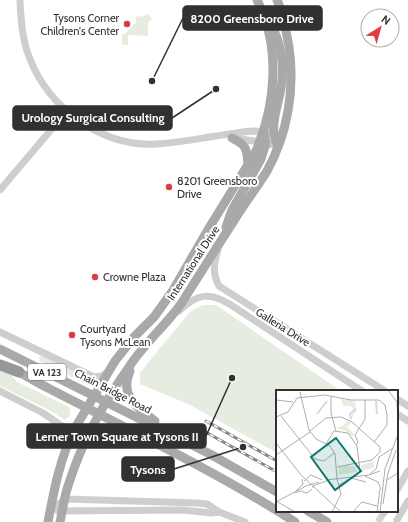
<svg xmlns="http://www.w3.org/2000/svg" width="408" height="522" font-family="Cabin,sans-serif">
  <rect width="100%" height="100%" fill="#fff"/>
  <g fill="#e6ede0">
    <polygon points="148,14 152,19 148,23 148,36 128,35 128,45 122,45 122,34 125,34 136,22 136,17 138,15 142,17"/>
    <polygon points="203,305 216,305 341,391 277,391 277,453 190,405 140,384 140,373 159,349 192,310"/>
    <polygon points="42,355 82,375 85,380 85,382 82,382 40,361 39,357"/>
    <path d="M0 370 11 375 17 382 69 407C71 413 70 417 65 420L49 410 0 386Z"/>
  </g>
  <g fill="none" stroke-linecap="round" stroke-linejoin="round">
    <polyline stroke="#d6d6d6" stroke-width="7" stroke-dasharray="7 3.5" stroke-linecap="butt" points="378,522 383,514"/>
    <g stroke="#cecece" stroke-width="7">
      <path d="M20 0C21 21 22 40 30 59 49 108 102 147 156 144 176 143 196 139 216 136 232 134 248 129 264 132 269 133 274 135 279 136"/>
      <polyline points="234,138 260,142 278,146"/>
      <polyline points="0,190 67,111"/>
      <path d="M218 250C214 263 212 273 219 286L385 391"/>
      <path d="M179 311C197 294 209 291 231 305L362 391"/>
      <polyline points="0,332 94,377 102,376 108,372"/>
      <polyline points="0,391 43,413 72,433"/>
      <polyline points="397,399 408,406"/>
      <polyline points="397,414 408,421"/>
      <polyline points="397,490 408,471"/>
      <polyline points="50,511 65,499 197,503 207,504 219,512 245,522"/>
      <polyline points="58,511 183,510 211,513 219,512"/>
      <polyline points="383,514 385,511"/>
      <polyline points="397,520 408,501"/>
    </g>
    <g stroke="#a9a9a9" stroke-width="9">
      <path d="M269 22C281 40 285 66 281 88 278 107 268 129 278 146"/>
      <path d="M232 138C246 145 247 148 248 164"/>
      <polyline points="226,227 232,210 261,159 266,143 264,133"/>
      <polyline points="0,349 210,454 277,492"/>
      <path d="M13 369C25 375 36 382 48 388 131 431 216 471 295 522"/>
      <path d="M130 371C119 396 137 408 155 421"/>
      <polyline points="308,511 327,522"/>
      <path d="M48 522C54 490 60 458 75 428L115 361 134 337 154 317 172 292 209 228 255 153C276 106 281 47 257 0"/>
      <path d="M60 522C63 509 64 496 69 483 82 442 104 402 129 367 144 344 165 326 181 304 199 275 217 247 235 219 245 203 257 187 267 171 288 133 295 89 289 47 286 32 284 14 277 0"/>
    </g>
    <polyline stroke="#989898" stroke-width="11" points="0,365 19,372"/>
    <g stroke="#868686" stroke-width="3">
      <g id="rail">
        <polyline points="206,421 277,461"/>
        <polyline points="202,430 277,472"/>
      </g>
    </g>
    <use href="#rail" stroke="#fff" stroke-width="1.5" stroke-dasharray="4.5" stroke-linecap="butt"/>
  </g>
  <g fill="#dd3d40" stroke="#fff" stroke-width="1.5">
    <circle cx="127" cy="24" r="4"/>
    <circle cx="169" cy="187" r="4"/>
    <circle cx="95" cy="277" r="4"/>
    <circle cx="72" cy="335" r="4"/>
  </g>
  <g text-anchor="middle" stroke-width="4" stroke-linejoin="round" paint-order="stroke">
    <rect fill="#fff" stroke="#6f6f6f" stroke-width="1" x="28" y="364" width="38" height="16" rx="3"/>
    <g font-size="10" font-weight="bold" fill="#313131">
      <text x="47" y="376">VA 123</text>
    </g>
    <g font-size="11" fill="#313131" stroke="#fff" text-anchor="start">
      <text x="119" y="22" text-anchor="end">Tysons Corner<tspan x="119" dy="13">Children's Center</tspan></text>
      <text x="177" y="185">8201 Greensboro<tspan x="177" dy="13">Drive</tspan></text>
      <text x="103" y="281">Crowne Plaza</text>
      <text x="80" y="333">Courtyard<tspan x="80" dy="13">Tysons McLean</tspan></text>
    </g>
    <g font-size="11" fill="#313131" stroke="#fff">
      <text transform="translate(193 263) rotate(-57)" y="4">International Drive</text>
      <text transform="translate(283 327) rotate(32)" y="4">Galleria Drive</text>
      <text transform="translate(113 391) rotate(27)" y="4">Chain Bridge Road</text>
    </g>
  </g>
  <g transform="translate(276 390)">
    <rect width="122" height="122" fill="#fff"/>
    <path d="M65 9 79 11 80 21 75 29 78 19 75 16H67ZM71 31 75 33 71 37 78 44 77 47 70 41 60 38 67 36ZM98 71V78L85 81V75ZM63 76H79L81 82 62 85Z" fill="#e6ede0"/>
    <path fill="none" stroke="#cddeeb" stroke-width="2" d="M100 11 101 24M41 24 51 11M75 29 74 24 80 18"/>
    <path fill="none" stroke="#adadad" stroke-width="1" d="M112 0 121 12 122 35M24 2 33 40 40 49 54 56 59 64 61 89 65 104 56 122M55 7V23L60 41M0 10 17 12M5 26 39 69 48 71 58 63M0 27 12 22 21 8 49 5 75 10H103L109 15 111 25M34 41 50 28 65 27 76 32 104 57V62L96 70 61 77M98 52 111 35V25M0 53 25 85 65 122M50 54 58 41 72 43 81 56 84 81M80 55 82 52 79 45 89 29V10M0 65 34 42M94 84 100 79 103 67 117 58M89 86 102 92 105 99M50 90 93 85 104 81M111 90 122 83M28 91 35 85 46 90M63 95 75 88 90 92M37 98V96L53 90M19 102 27 94 26 89M19 103 24 101 31 103 36 99M0 111 19 122M0 112 30 96 43 92M107 114 112 83 120 60M77 122 86 112 101 116M101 122 104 99M104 122 109 79 122 44"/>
    <path fill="#0f766e" fill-opacity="0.15" stroke="#0f766e" stroke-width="2" d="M60 48 85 81 59 100 35 67Z"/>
    <rect width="122" height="122" fill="none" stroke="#313131" stroke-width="2"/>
  </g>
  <path fill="none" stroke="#313131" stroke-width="1.5" d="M152 81L183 18M216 89L172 118M232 378L206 436M243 447L174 469"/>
  <g fill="#313131" stroke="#fff" stroke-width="1.5">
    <circle cx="152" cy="81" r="4"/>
    <circle cx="216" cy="89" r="4"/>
    <circle cx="232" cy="378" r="4"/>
    <circle cx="243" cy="447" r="4"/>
  </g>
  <g fill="#313131" stroke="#313131" stroke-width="1.5">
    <rect x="183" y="6" width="139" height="24" rx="4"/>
    <rect x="13" y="106" width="159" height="24" rx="4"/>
    <rect x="27" y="424" width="179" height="24" rx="4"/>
    <rect x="122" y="457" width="52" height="24" rx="4"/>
  </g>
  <g font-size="12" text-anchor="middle" font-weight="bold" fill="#fff">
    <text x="252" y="23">8200 Greensboro Drive</text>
    <text x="93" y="122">Urology Surgical Consulting</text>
    <text x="117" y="441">Lerner Town Square at Tysons II</text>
    <text x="148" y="474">Tysons</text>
  </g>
  <g transform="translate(380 28) rotate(37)"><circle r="19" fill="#ffffff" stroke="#adadad"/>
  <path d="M0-3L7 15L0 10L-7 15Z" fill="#dd3d40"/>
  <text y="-6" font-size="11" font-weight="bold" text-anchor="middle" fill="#313131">N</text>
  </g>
</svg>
